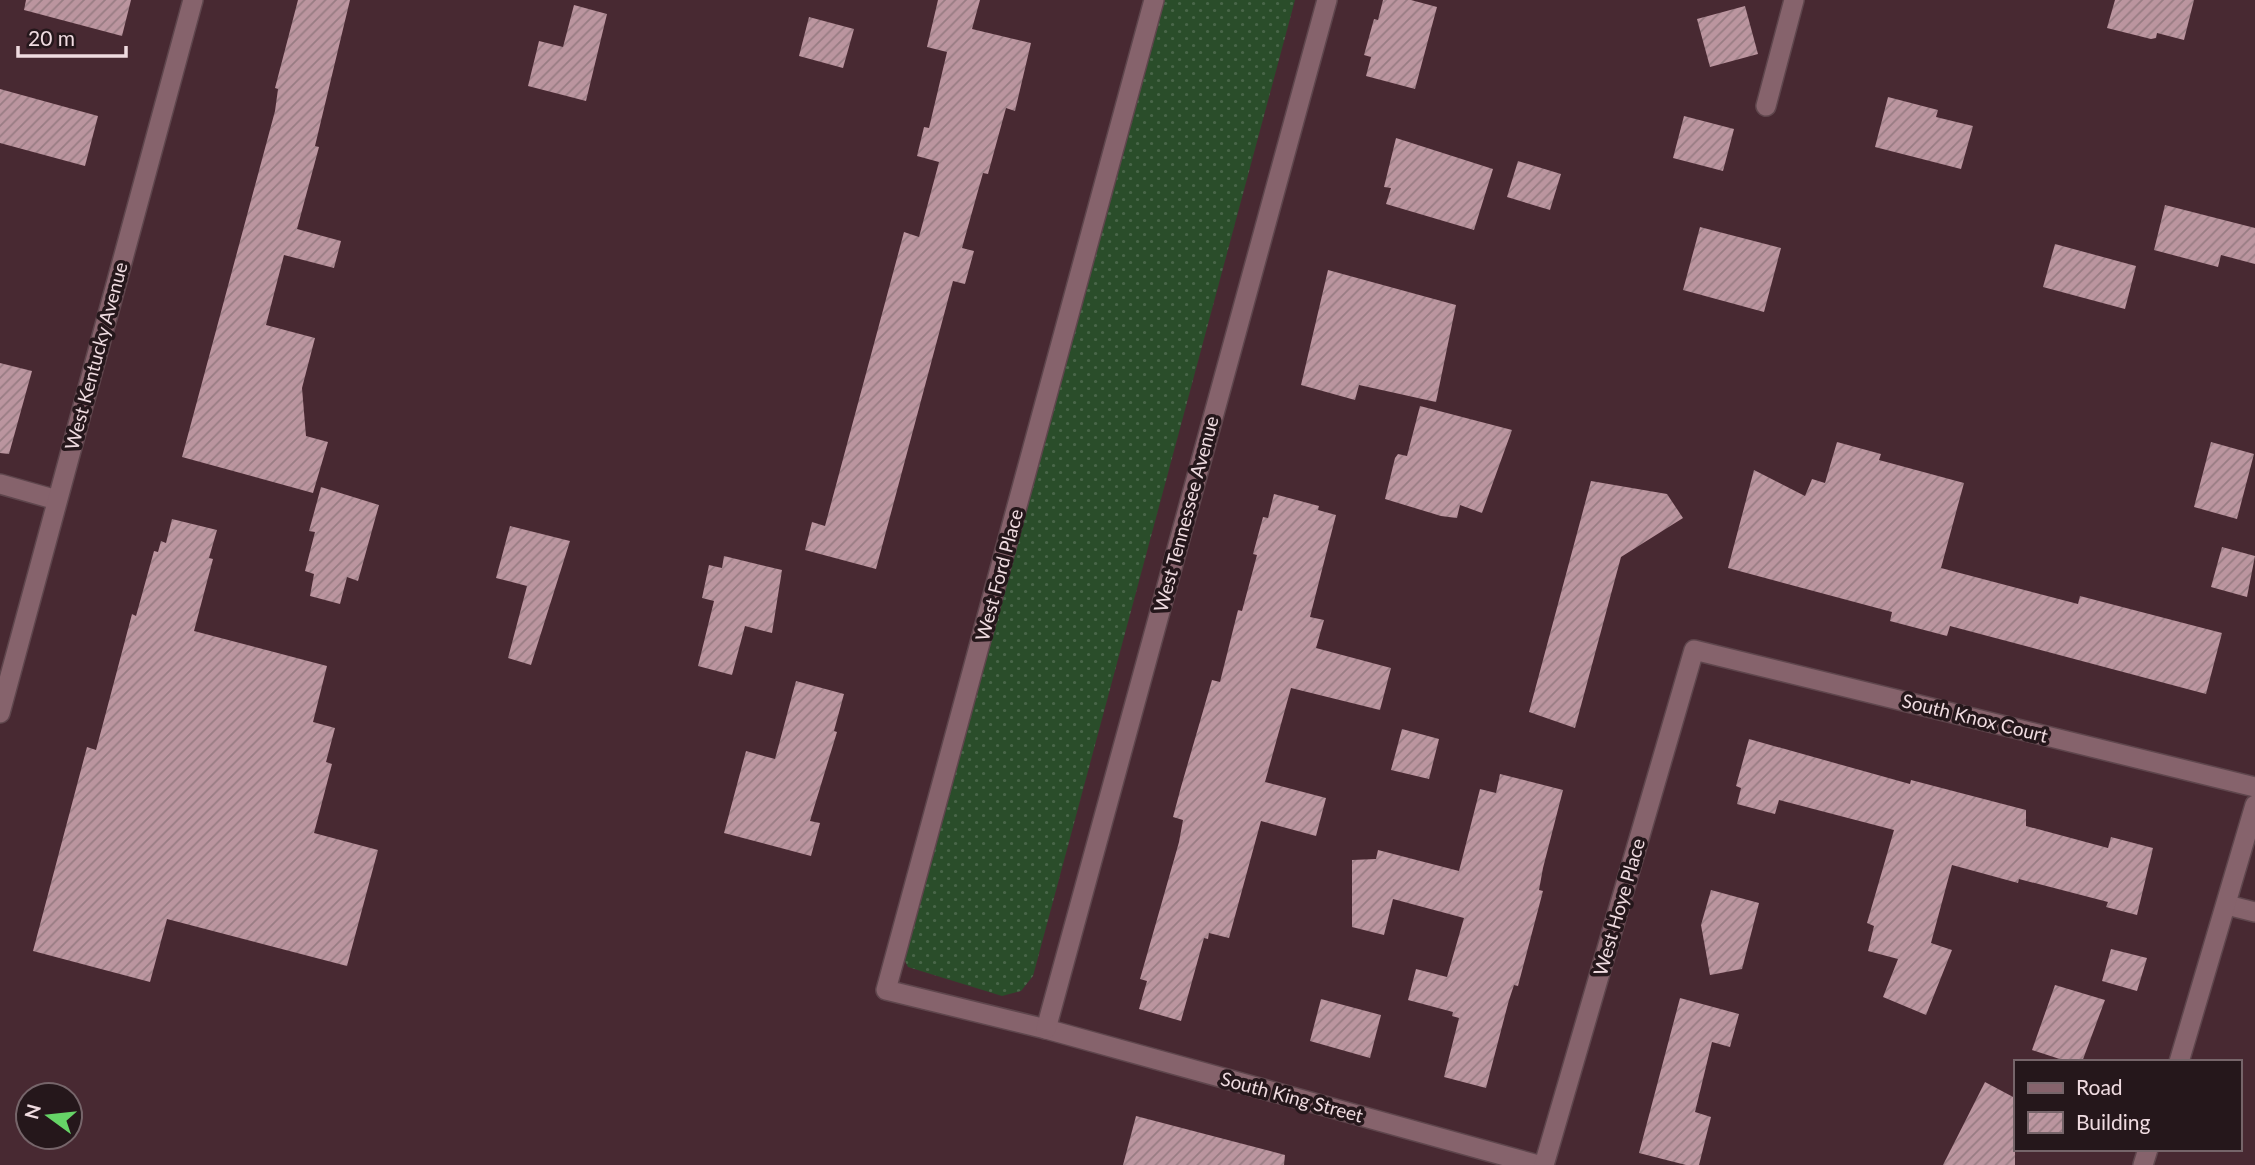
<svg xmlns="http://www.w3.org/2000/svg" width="2255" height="1165" font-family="Lato,sans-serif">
  <defs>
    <pattern id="grass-dots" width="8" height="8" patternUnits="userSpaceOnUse" patternTransform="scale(1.75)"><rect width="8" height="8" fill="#2a4d2a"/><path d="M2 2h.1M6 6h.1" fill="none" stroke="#496649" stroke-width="1.8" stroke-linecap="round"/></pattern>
    <pattern id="building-hatch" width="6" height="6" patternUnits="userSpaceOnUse" patternTransform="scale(1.75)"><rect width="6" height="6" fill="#bb959f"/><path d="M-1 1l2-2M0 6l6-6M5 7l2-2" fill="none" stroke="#987c83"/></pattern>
  </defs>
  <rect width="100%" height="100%" fill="#482932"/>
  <polygon fill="url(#grass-dots)" points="1157,0 1295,0 1033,976 1021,991 1002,996 908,967 902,955"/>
  <g fill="url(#building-hatch)">
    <polygon points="26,0 131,0 122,36 24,10"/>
    <polygon points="298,0 350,0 315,146 319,147 297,229 341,241 334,268 284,255 266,325 315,338 302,388 306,436 328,442 313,493 182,457 275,111 278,89 275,88"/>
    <polygon points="938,0 980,0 972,29 1031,43 1015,111 1006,108 988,174 983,173 962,248 974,251 965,284 953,281 876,569 805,550 812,522 825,526 904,232 919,237 939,162 917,156 924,127 929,128 947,52 927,47"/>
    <polygon points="1383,0 1411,0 1437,7 1415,89 1366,76 1371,57 1364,55 1374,19 1378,20"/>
    <polygon points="2115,0 2194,0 2184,40 2157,33 2156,38 2151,39 2107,28"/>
    <polygon points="574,5 607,14 586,101 528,86 539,41 563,47"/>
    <polygon points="1745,6 1758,54 1710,67 1697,19"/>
    <polygon points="809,17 854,29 843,68 799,56"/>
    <polygon points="0,89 98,116 85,166 0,143"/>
    <polygon points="1888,97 1938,110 1936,117 1973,126 1961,169 1875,147"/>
    <polygon points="1684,116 1734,129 1723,171 1673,158"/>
    <polygon points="1396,138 1493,169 1474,230 1386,204 1391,188 1384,187"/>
    <polygon points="1518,161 1561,174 1550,210 1507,197"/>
    <polygon points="2165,205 2255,228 2255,264 2221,255 2218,267 2154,250"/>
    <polygon points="1700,227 1781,248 1764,312 1683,290"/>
    <polygon points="2055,244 2136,266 2125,309 2043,287"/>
    <polygon points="1328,270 1456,305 1436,402 1359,385 1355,400 1301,385"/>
    <polygon points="0,363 32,371 9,454 0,453"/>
    <polygon points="1420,406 1512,430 1482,513 1460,505 1457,518 1441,516 1385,499 1395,458 1398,454 1407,456"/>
    <polygon points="1837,442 1881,454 1879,460 1964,483 1941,568 2078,604 2080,596 2222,633 2206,694 1950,626 1947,636 1890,621 1892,612 1728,568 1754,470 1805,496 1812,479 1825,483"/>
    <polygon points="2211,442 2254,454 2237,519 2194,507"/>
    <polygon points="1591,481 1667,494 1683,518 1621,557 1575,728 1529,712"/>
    <polygon points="321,487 379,505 358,581 347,577 340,604 310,596 314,574 305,571 315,532 309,531"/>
    <polygon points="1274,494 1319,506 1318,510 1336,515 1310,617 1324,620 1316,648 1391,668 1380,710 1291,688 1265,782 1326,798 1316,836 1261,821 1229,938 1209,933 1208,939 1204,938 1181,1021 1139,1009 1147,981 1140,979 1179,842 1183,820 1173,817 1181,787 1212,680 1220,682 1238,610 1242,611 1257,555 1253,554 1263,517 1268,518"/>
    <polygon points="172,519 217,530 209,558 213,559 194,631 327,666 313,722 335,728 326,762 332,764 314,833 378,850 347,966 167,919 150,982 33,951 87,747 96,750 132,614 136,616 154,551 158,552 161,541 166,543"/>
    <polygon points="510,526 570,541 531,665 508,658 527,586 496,578"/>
    <polygon points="2222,547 2255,556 2247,597 2211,587"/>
    <polygon points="724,556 782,570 772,633 745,626 732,675 698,666 714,601 702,598 709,565 722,568"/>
    <polygon points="796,681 844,694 834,731 837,732 810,821 820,823 811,856 724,833 746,751 775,759"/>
    <polygon points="1402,729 1439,739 1429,779 1391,770"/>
    <polygon points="1749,739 1910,784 1911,780 2026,810 2026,826 2108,848 2111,837 2153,848 2137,915 2106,907 2108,902 2019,879 2018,883 1952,865 1931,943 1952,950 1926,1015 1883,997 1898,959 1868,951 1874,926 1867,923 1894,830 1779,800 1775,814 1737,804 1741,788 1736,786"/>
    <polygon points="1500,774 1563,790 1543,868 1539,890 1543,891 1518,986 1514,985 1509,1000 1486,1088 1444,1077 1459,1018 1452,1016 1453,1012 1408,1000 1416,969 1447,977 1464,918 1393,899 1384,935 1352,927 1352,860 1376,859 1378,850 1459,871 1480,789 1496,793"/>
    <polygon points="1711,890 1759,903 1742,969 1710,975 1701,925"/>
    <polygon points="2111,949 2147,958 2137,991 2102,981"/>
    <polygon points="2055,985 2105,1000 2082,1062 2069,1062 2032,1050"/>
    <polygon points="1680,998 1739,1014 1730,1047 1712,1042 1695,1112 1711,1117 1699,1165 1686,1165 1639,1153"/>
    <polygon points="1321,999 1381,1015 1370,1058 1310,1041"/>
    <polygon points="1985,1082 2015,1098 2015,1165 1943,1165"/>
    <polygon points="1136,1116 1285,1155 1284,1165 1123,1165"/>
  </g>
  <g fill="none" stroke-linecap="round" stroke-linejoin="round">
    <g stroke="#5f464d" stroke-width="22">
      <g id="minor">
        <polyline points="1154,0 886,990 1046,1029 1538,1165"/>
        <polyline points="1766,106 1794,0"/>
        <polyline points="0,484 57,500"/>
        <polyline points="2227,905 2255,912"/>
        <polyline points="1046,1029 1327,0"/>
        <polyline points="1544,1165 1694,650 2255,787"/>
      </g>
    </g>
    <g stroke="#5f464d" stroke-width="22">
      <g id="tertiary">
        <polyline points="0,713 193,0"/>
        <polyline points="2179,1062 2255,805"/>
        <polyline points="2143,1165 2148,1149"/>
      </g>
    </g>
    <use href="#minor" stroke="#86636c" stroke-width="19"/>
    <use href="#tertiary" stroke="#86636c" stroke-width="19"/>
  </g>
  <g text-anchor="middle" stroke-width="7" stroke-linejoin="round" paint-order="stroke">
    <g font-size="19" fill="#efdbe0" stroke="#25171b">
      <text transform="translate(96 356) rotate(-75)" y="7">West Kentucky Avenue</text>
      <text transform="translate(1186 514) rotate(-75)" y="7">West Tennessee Avenue</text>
      <text transform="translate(999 575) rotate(-75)" y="7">West Ford Place</text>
      <text transform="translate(1975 718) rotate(14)" y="7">South Knox Court</text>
      <text transform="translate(1619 907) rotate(-74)" y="7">West Hoye Place</text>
      <text transform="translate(1292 1097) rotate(15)" y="7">South King Street</text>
    </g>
  </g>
  <rect x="2014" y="1060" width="228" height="91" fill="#25171b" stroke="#76656a" stroke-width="2"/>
  <rect x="2028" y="1083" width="35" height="10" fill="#86636c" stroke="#76656a" stroke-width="2"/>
  <text x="2076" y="1095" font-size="21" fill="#efdbe0">Road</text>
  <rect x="2028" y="1112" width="35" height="21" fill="url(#building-hatch)" stroke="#76656a" stroke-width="2"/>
  <text x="2076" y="1130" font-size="21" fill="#efdbe0">Building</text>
  <g transform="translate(49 1116) rotate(285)"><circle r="33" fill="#25171b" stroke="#76656a" stroke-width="2"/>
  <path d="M0-5L12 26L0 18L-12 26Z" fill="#66d467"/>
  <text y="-10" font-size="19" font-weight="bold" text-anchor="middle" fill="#efdbe0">N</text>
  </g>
  <path d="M18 46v10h108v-10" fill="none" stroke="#efdbe0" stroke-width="3.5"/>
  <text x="28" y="46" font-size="21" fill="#efdbe0" stroke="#25171b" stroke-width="5" paint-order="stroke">20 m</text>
</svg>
